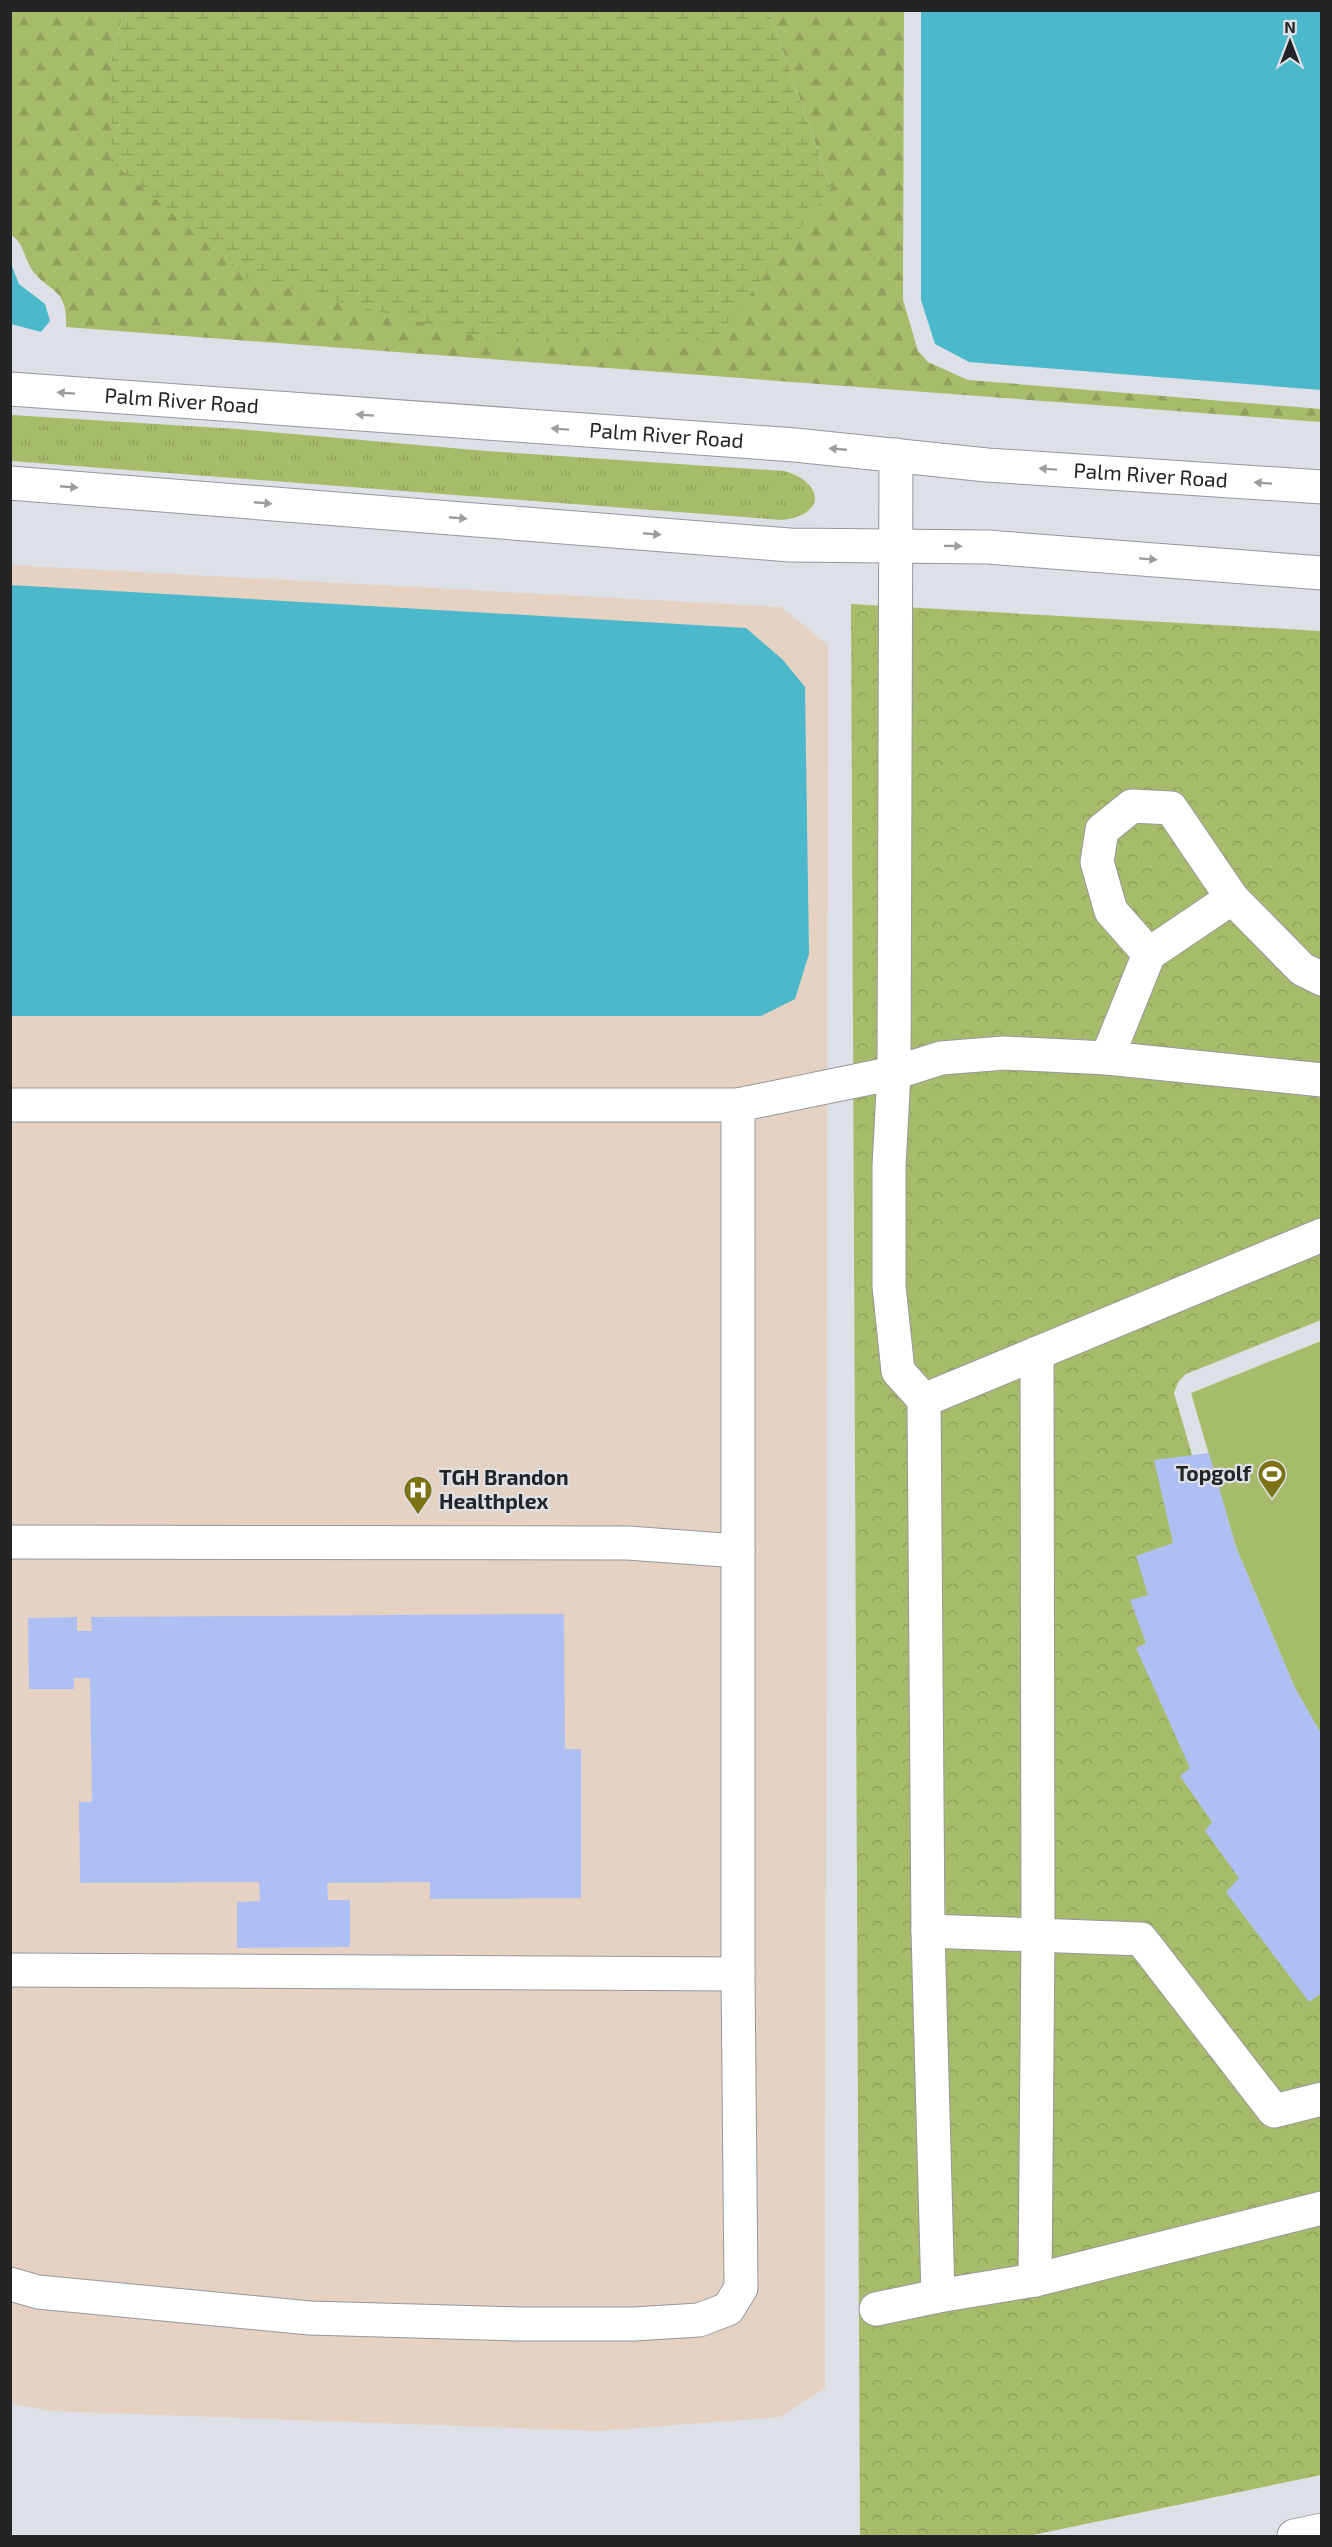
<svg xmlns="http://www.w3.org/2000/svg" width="1332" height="2547" font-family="'Exo 2',sans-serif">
  <defs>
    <pattern id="grass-tufts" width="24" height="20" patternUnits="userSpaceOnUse" patternTransform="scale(1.5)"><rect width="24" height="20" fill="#a7bc6a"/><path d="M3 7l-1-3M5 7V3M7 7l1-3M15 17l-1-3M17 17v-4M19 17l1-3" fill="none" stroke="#8fa15c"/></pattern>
    <pattern id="forest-firs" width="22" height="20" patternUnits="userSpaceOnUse" patternTransform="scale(1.5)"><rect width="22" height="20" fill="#a7bc6a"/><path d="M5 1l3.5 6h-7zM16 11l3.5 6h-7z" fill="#8fa15c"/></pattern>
    <pattern id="wetland-marsh" width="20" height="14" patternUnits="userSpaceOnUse" patternTransform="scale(1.5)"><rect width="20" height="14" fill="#a7bc6a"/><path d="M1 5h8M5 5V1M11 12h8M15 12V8" fill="none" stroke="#8fa15c"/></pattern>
    <pattern id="park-crowns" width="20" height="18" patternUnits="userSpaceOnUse" patternTransform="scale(1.5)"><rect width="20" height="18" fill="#a7bc6a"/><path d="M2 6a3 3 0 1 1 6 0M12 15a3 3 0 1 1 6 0" fill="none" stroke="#8fa15c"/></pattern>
  </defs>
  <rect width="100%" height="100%" fill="#dde0e6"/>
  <polygon fill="#e5d2c2" points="10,565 781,607 828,645 825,2388 780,2417 598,2431 50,2411 11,2403"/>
  <path fill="url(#grass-tufts)" d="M11 415 237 429 486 451 784 471C824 482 827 515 782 520L11 461Z"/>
  <path fill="url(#forest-firs)" d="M11 11H124L111 62 831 188 769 11H904L903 300 918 351 928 362 968 380 1321 409V422L66 327C68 287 49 293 32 270 24 258 24 243 11 235Z"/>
  <polygon fill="url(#wetland-marsh)" points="124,11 769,11 831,188 715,340 498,342 247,278 112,162 111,62"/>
  <polygon fill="url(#park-crowns)" points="851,604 1321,631 1321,1320 1186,1374 1178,1382 1174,1393 1221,1554 1321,1771 1321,2475 1028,2536 860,2536"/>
  <polygon fill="#a7bc6a" points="1321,1341 1321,1735 1294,1686 1236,1547 1191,1393"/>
  <g fill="#4bb9cb">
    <polygon points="921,11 1321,11 1321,390 969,362 935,344 921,300"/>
    <polygon points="11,264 19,284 45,304 50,321 41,332 11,324"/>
    <polygon points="10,585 746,628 783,660 805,687 809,954 795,999 761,1016 11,1016"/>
  </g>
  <g fill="#aec0f3">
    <polygon points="1209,1453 1236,1547 1294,1686 1322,1735 1322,1993 1309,2002 1226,1892 1239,1878 1205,1831 1212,1822 1180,1776 1190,1768 1136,1648 1146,1643 1130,1600 1148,1595 1136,1556 1173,1543 1154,1460"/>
    <polygon points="564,1614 565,1749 581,1749 581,1898 430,1899 430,1882 327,1883 328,1900 350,1900 350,1947 237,1948 237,1902 260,1901 259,1882 80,1883 79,1802 92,1802 90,1678 74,1678 74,1689 29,1689 28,1618 77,1617 77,1631 92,1631 91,1617"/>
  </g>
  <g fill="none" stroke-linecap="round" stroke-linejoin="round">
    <g stroke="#95979d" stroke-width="35">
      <g id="minor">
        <path id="s1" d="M10 389 795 445 987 465 1322 487"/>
        <polyline points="896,455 894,1073 889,1166 889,1286 898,1371 924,1400 928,1931 938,2296"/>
        <polyline points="10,483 790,545 988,547 1322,573"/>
        <polyline points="1149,954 1111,911 1097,862 1102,830 1132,806 1171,808 1232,898"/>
        <polyline points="1107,1058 1149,954 1232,898 1302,969 1322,979"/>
        <polyline points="10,1105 738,1105 894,1073 941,1058 1004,1053 1107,1058 1322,1080"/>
        <polyline points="924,1400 1322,1235"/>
        <polyline points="10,1542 628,1543 738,1551"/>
        <polyline points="928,1931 1141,1939 1274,2111 1322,2099"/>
        <polyline points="10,1970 738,1974"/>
        <polyline points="1035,2280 1038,1935 1037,1353"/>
        <polyline points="10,2284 38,2292 310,2318 521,2324 634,2324 699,2320 728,2309 741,2288 738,1974 738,1105"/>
        <polyline points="876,2309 938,2296 1035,2280 1322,2208"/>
      </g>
    </g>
    <g stroke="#95979d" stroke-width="35">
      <polyline id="highway" points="1294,2536 1322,2530"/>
    </g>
    <use href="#minor" stroke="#fff" stroke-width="33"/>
    <use href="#highway" stroke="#fff" stroke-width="33"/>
  </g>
  <defs><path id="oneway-solid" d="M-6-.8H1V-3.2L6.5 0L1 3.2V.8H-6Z" transform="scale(1.5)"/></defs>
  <g fill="#9c9c9d">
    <use href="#oneway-solid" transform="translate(66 393) rotate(-176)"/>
    <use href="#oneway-solid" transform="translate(365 415) rotate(-176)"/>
    <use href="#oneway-solid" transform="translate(560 429) rotate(-176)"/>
    <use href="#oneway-solid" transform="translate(838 449) rotate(-175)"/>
    <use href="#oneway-solid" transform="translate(1048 469) rotate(-176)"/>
    <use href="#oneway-solid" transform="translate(1263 483) rotate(-176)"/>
    <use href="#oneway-solid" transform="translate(69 487) rotate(5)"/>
    <use href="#oneway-solid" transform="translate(263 503) rotate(5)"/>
    <use href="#oneway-solid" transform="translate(458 518) rotate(5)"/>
    <use href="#oneway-solid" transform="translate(652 534) rotate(5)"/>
    <use href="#oneway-solid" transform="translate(953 546) rotate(1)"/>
    <use href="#oneway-solid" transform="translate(1148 559) rotate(4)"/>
  </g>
  <defs>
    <g id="stadium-pin" transform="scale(1.5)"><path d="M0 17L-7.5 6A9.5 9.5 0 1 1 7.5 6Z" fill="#7d7213" stroke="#dde0e6"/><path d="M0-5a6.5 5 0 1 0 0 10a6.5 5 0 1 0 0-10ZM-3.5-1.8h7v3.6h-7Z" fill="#fff"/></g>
    <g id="hospital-pin" transform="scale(1.5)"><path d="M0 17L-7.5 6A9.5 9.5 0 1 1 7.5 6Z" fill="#7d7213" stroke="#dde0e6"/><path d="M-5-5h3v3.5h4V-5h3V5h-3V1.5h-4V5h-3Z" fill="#fff"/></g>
  </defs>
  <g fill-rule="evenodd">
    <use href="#stadium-pin" x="1272" y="1474"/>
    <use href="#hospital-pin" x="418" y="1490"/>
  </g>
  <g text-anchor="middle" stroke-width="4.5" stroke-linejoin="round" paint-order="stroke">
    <g font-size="21" fill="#232426" stroke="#dde0e6">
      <text dy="7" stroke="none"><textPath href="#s1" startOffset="172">Palm River Road</textPath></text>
      <text dy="7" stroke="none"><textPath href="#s1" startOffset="658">Palm River Road</textPath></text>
      <text dy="7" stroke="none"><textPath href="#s1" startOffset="1144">Palm River Road</textPath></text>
    </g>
    <g font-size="21" font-weight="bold" fill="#232426" stroke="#dde0e6" text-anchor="end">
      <text x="1251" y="1481">Topgolf</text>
      <text x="439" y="1485" text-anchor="start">TGH Brandon<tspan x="439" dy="24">Healthplex</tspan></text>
    </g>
  </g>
  <rect width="1332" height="2547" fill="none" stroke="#232426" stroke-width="24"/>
  <g transform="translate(1290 42)" stroke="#dde0e6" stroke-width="4.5" paint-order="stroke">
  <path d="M0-4.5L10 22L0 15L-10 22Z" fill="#232426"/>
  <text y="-9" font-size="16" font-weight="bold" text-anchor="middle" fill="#232426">N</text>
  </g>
</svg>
